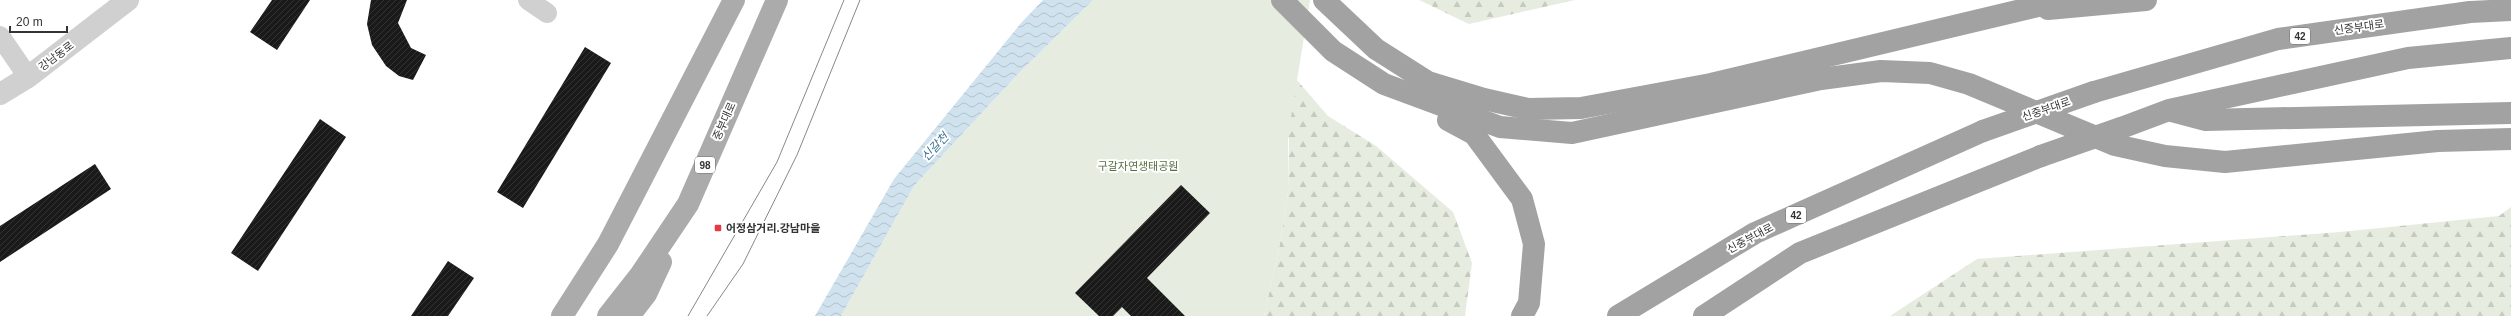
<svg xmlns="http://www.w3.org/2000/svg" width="2511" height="316" font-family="Helvetica,'Noto Sans KR',sans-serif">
  <defs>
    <pattern id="forest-firs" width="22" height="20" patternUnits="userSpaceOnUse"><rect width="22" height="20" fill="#e6ecdf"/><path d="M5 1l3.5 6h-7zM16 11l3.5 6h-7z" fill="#c6cbc0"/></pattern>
    <pattern id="water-waves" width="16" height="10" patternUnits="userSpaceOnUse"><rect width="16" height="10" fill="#cfe2ee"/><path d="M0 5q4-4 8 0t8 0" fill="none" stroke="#b2c2cd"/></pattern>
    <pattern id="building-hatch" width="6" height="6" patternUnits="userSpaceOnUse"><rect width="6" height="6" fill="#1a1a1a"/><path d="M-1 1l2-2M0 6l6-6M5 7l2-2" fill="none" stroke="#333"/></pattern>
  </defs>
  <rect width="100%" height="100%" fill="#fff"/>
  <g fill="url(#forest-firs)">
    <polygon points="1419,0 1575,0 1469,24"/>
    <polygon points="1273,64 1296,79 1328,116 1376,146 1453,212 1472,263 1465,316 1264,316 1280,243 1288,193 1289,139 1277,112"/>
    <polygon points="2511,207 2511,316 1890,316 1977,259 2340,232 2499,216"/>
  </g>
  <polygon fill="#e6ecdf" points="1093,0 1310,0 1288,136 1288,193 1280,243 1264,316 841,316 914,186 1018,74"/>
  <polygon fill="url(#water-waves)" points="1043,0 1093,0 1018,74 914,186 841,316 815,316 894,179 1021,23"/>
  <g fill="url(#building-hatch)">
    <polygon points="272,0 310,0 277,50 250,32"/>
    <polygon points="371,0 407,0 398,23 411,48 426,55 413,80 399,76 386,66 372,45 367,24"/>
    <polygon points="585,47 611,63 523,208 497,192"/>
    <polygon points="320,119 346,137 258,271 231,253"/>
    <polygon points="95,164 111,189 0,262 0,226"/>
    <polygon points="1181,185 1210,213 1147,278 1185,316 1131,316 1122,307 1113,316 1099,316 1075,293"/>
    <polygon points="448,261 474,278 448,316 411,316"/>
  </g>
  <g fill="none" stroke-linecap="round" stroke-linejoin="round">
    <g stroke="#d0d0d0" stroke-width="20">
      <polyline points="528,0 547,13"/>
      <polyline points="0,36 28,77"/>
    </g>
    <polyline stroke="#d0d0d0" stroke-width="22" points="0,94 28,77 128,0"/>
    <g stroke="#ababab" stroke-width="22">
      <polyline points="562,316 608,244 734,0"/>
      <polyline points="608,316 641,274 688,204 777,0"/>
      <polyline points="629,316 646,294 661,262"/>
    </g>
    <g stroke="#a2a2a2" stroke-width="22">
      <polyline points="1282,0 1333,51 1384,84 1500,127 1572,133 1821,79 1881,71 1930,73 1969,84 2115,145 2165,156 2225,162 2438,141 2511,139"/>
      <polyline points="1324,0 1376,49 1428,82 1484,99 1528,109 1581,108 1711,84 2063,0"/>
      <polyline points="2048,9 2146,0"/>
      <polyline points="2094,92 2278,39 2470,12 2511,10"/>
      <polyline points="2172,111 2206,120 2511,113"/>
      <polyline points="1448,120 1474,134 1522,199 1534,244 1529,303 1522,316"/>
      <polyline points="2121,128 2169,110 2408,58 2511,48"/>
      <polyline points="1618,316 1755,233 1983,131"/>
      <polyline points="1704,316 1800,253 2041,156"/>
    </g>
    <g stroke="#888" stroke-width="1">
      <polyline points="688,316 777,162 844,0"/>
      <polyline points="707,316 743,264 797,155 860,0"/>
    </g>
    <g stroke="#a2a2a2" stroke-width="22">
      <polyline points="1983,131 2094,92"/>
      <polyline points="2041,156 2121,128"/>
    </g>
  </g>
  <rect fill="#e63946" stroke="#fff" stroke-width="1.5" x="714" y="224" width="8" height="8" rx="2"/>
  <g text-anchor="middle" stroke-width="4" stroke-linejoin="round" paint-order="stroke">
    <g fill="#fff" stroke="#707070" stroke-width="1">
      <rect x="2290" y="28" width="20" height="16" rx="3"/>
      <rect x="695" y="157" width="20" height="16" rx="3"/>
      <rect x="1786" y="207" width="20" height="16" rx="3"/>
    </g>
    <g font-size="10" font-weight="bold" fill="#333">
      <text x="2300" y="40">42</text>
      <text x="705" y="169">98</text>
      <text x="1796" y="219">42</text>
    </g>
    <g font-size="11" fill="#333" stroke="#fff">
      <text transform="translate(2359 27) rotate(-8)" y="4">신중부대로</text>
      <text transform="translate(56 56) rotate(-37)" y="4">강남동로</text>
      <text transform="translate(2046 109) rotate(-19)" y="4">신중부대로</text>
      <text transform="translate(724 121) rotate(-66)" y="4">중부대로</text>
      <text transform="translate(1750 238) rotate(-28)" y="4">신중부대로</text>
    </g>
    <g font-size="11" fill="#56703f" stroke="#fff">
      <text x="1138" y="170">구갈자연생태공원</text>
    </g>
    <g font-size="11" font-weight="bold" fill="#333" stroke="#fff" text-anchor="start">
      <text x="726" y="232">어정삼거리.강남마을</text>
    </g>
    <g font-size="12" font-style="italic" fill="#3f7597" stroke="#fff">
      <text transform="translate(935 147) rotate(-47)" y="4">신갈천</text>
    </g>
  </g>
  <path d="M10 26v6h57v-6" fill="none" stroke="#333333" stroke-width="2"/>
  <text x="16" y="26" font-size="12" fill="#333333" stroke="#ffffff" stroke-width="3" paint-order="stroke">20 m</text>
</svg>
